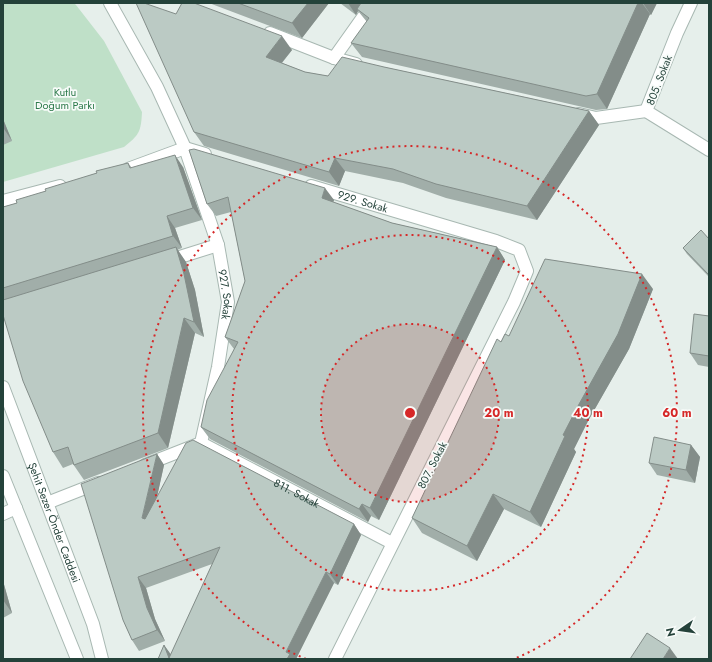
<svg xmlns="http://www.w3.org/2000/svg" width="712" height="662" font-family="Jost,sans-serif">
  <rect width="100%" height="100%" fill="#e6efeb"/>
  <path fill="#bfe0c8" d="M3 3H74L76 5 104 41 142 112C141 132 139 135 124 147L3 182Z"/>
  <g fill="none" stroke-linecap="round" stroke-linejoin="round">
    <g stroke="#a8b8b2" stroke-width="14">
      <g id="minor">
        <path id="s1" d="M110 3 157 87 185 148 218 245 228 302 218 367 201 443 145 465"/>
        <polyline points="691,3 677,33 646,111 709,150"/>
        <polyline points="270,33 334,58 356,64"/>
        <polyline points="334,58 373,3"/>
        <polyline points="579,114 596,118 646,111"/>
        <polyline points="128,169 185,148 205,154"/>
        <path id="s2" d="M311 186 496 241 519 250 527 271 514 302 335 659"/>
        <polyline points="3,201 60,186"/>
        <polyline points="167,261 218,245"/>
        <path id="s3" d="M3 387 93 624 102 659"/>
        <path id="s4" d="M201 443 392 543"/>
        <polyline points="3,476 77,659"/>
        <polyline points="47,503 98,483"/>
        <polyline points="3,514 16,508"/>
      </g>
    </g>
    <use href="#minor" stroke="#fff" stroke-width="12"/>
  </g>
  <g fill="#a1aea9">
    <polygon points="209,3 329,3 302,38"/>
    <polygon points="340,3 657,3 651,15 650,14 607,109 596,110 362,57 351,43 367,22 358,11 356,15"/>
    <polygon points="176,14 292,50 282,63 305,72 328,76 384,67 589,111 599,125 537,220 446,198 403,183 345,171 339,186 204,146 194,132"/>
    <polygon points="3,119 12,141 3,145"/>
    <polygon points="189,150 334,200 333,202 392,223 497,247 505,260 379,520 371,516 368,522 210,439 201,427 234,349 225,337 245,281 231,212 216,216 207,204"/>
    <polygon points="128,163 132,168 183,167 202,220 175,228 182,248 177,250 186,262 195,290 204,337 195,333 168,448 84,480 73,464 63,468 53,452 3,299 3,207 17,203 46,191 97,173"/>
    <polygon points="709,239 709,277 687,254 683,248"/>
    <polygon points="653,289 629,349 588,421 574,449 576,452 541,527 504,509 477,561 422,533 412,518 501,342"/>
    <polygon points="709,316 709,367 698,365 690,353"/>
    <polygon points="691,445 700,457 695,483 657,475 649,463"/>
    <polygon points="157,454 164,465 157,496 354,524 361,535 338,585 334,583 296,659 158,659 164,645 171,655 212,564 146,588 155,619 165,641 139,651 132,640 123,620"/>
    <polygon points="3,581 12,613 3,618"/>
  </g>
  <g fill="#838d89">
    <polygon points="308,3 329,3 302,38 292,23"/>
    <polygon points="348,3 364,3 357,9 358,11 356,15"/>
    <polygon points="638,3 642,3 650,14 607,109 597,94"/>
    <polygon points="643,3 657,3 651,15"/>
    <polygon points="282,36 292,50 275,71 266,57"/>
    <polygon points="589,111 599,125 537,220 527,206"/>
    <polygon points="3,119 12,141 4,129 3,127"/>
    <polygon points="175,155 183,167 202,220 193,208"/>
    <polygon points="335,158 345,171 339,186 329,172"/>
    <polygon points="325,188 334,200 330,210 322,198"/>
    <polygon points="167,216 175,228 182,248 173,236"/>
    <polygon points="176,247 186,262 195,290 204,337 194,322"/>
    <polygon points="497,247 505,260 379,520 370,508"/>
    <polygon points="642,274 653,289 629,349 588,421 574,449 576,452 541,527 530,512 563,435"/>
    <polygon points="184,318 195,333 168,448 158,433"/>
    <polygon points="691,445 700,457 695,483 686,470"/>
    <polygon points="157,454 164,465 150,529 142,518"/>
    <polygon points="493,494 504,509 477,561 467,546"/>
    <polygon points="362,504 371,516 368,522 359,509"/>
    <polygon points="354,524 361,535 338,585 330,574"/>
    <polygon points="326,572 334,583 296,659 287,659 286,652"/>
    <polygon points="138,577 146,588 155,619 165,641 157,630 147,608"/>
    <polygon points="3,581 12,613 3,600"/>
    <polygon points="164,645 172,656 169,658"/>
    <polygon points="670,648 678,659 663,659"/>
  </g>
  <g fill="#bbcac4" stroke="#838d89">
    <polygon points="136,3 144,3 176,14 182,3 194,3 282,36 266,57 305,72 328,76 342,57 384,67 589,111 527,206 436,184 393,169 335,158 329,172 194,132"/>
    <polygon points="238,3 308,3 292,23"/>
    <polygon points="361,3 638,3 597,94 586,96 351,43 369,18 357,9"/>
    <polygon points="194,149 325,188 322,198 392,223 497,247 370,508 362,504 359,509 201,427 207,400 238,342 225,337 245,281 228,197 207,204 189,150"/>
    <polygon points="175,155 193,208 167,216 173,236 3,288 3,207 17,203 16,200 46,191 45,189 97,173 96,171 128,163 130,168"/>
    <polygon points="701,230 709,239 709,274 708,274 683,248"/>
    <polygon points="176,247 184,274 194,322 184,318 158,433 74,465 68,447 53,452 23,381 3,315 3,300"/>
    <polygon points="545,259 642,274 618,334 578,406 563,435 565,436 530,512 493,494 467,546 412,518 497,339 501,342 505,334 509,336"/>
    <polygon points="694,314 709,316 709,356 690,353"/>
    <polygon points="654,437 691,445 686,470 649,463"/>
    <polygon points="193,440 354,524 330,574 326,572 286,652 290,654 287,659 158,659 164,645 169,658 220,547 138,577 147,608 157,630 132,640 123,620 81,484 157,454 142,518 145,519 186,443"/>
    <polygon points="647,633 670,648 663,659 630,659"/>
  </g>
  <circle cx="410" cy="413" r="89" fill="#d62828" fill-opacity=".12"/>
  <g fill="none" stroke="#d62828" stroke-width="2" stroke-dasharray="2 4">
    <circle cx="410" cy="413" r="89"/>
    <circle cx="410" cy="413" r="178"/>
    <path d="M306 659A267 267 0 1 1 514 659"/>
  </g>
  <g text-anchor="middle" stroke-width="3.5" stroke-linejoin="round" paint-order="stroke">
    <g font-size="11" fill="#24423a" stroke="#f7fbf9">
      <text transform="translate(659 80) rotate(-69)" y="4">805. Sokak</text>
      <text dy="4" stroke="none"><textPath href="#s2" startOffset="54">929. Sokak</textPath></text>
      <text dy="4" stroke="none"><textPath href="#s1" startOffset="316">927. Sokak</textPath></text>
      <text transform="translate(432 465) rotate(-63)" y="4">807. Sokak</text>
      <text dy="4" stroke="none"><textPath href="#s4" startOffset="108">811. Sokak</textPath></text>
      <text dy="4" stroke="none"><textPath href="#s3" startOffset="145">Şehit Sezer Önder Caddesi</textPath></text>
    </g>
    <g font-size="11" fill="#2d7a4b" stroke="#f7fbf9">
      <text x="65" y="96">Kutlu<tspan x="65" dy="13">Doğum Parkı</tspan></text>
    </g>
  </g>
  <circle cx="410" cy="413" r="6" fill="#d62828" stroke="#f7fbf9" stroke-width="2"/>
  <g font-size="12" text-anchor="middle" font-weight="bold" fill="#d62828" stroke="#f7fbf9" stroke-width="3.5" stroke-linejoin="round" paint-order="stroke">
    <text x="499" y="417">20 m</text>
    <text x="588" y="417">40 m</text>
    <text x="677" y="417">60 m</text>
  </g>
  <rect width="712" height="662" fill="none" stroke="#24423a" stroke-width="8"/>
  <g transform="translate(680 630) rotate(257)" stroke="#f7fbf9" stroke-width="3" paint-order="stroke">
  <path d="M0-3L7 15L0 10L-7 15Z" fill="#24423a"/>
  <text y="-6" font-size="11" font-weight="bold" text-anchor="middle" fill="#24423a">N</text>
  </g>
</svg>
